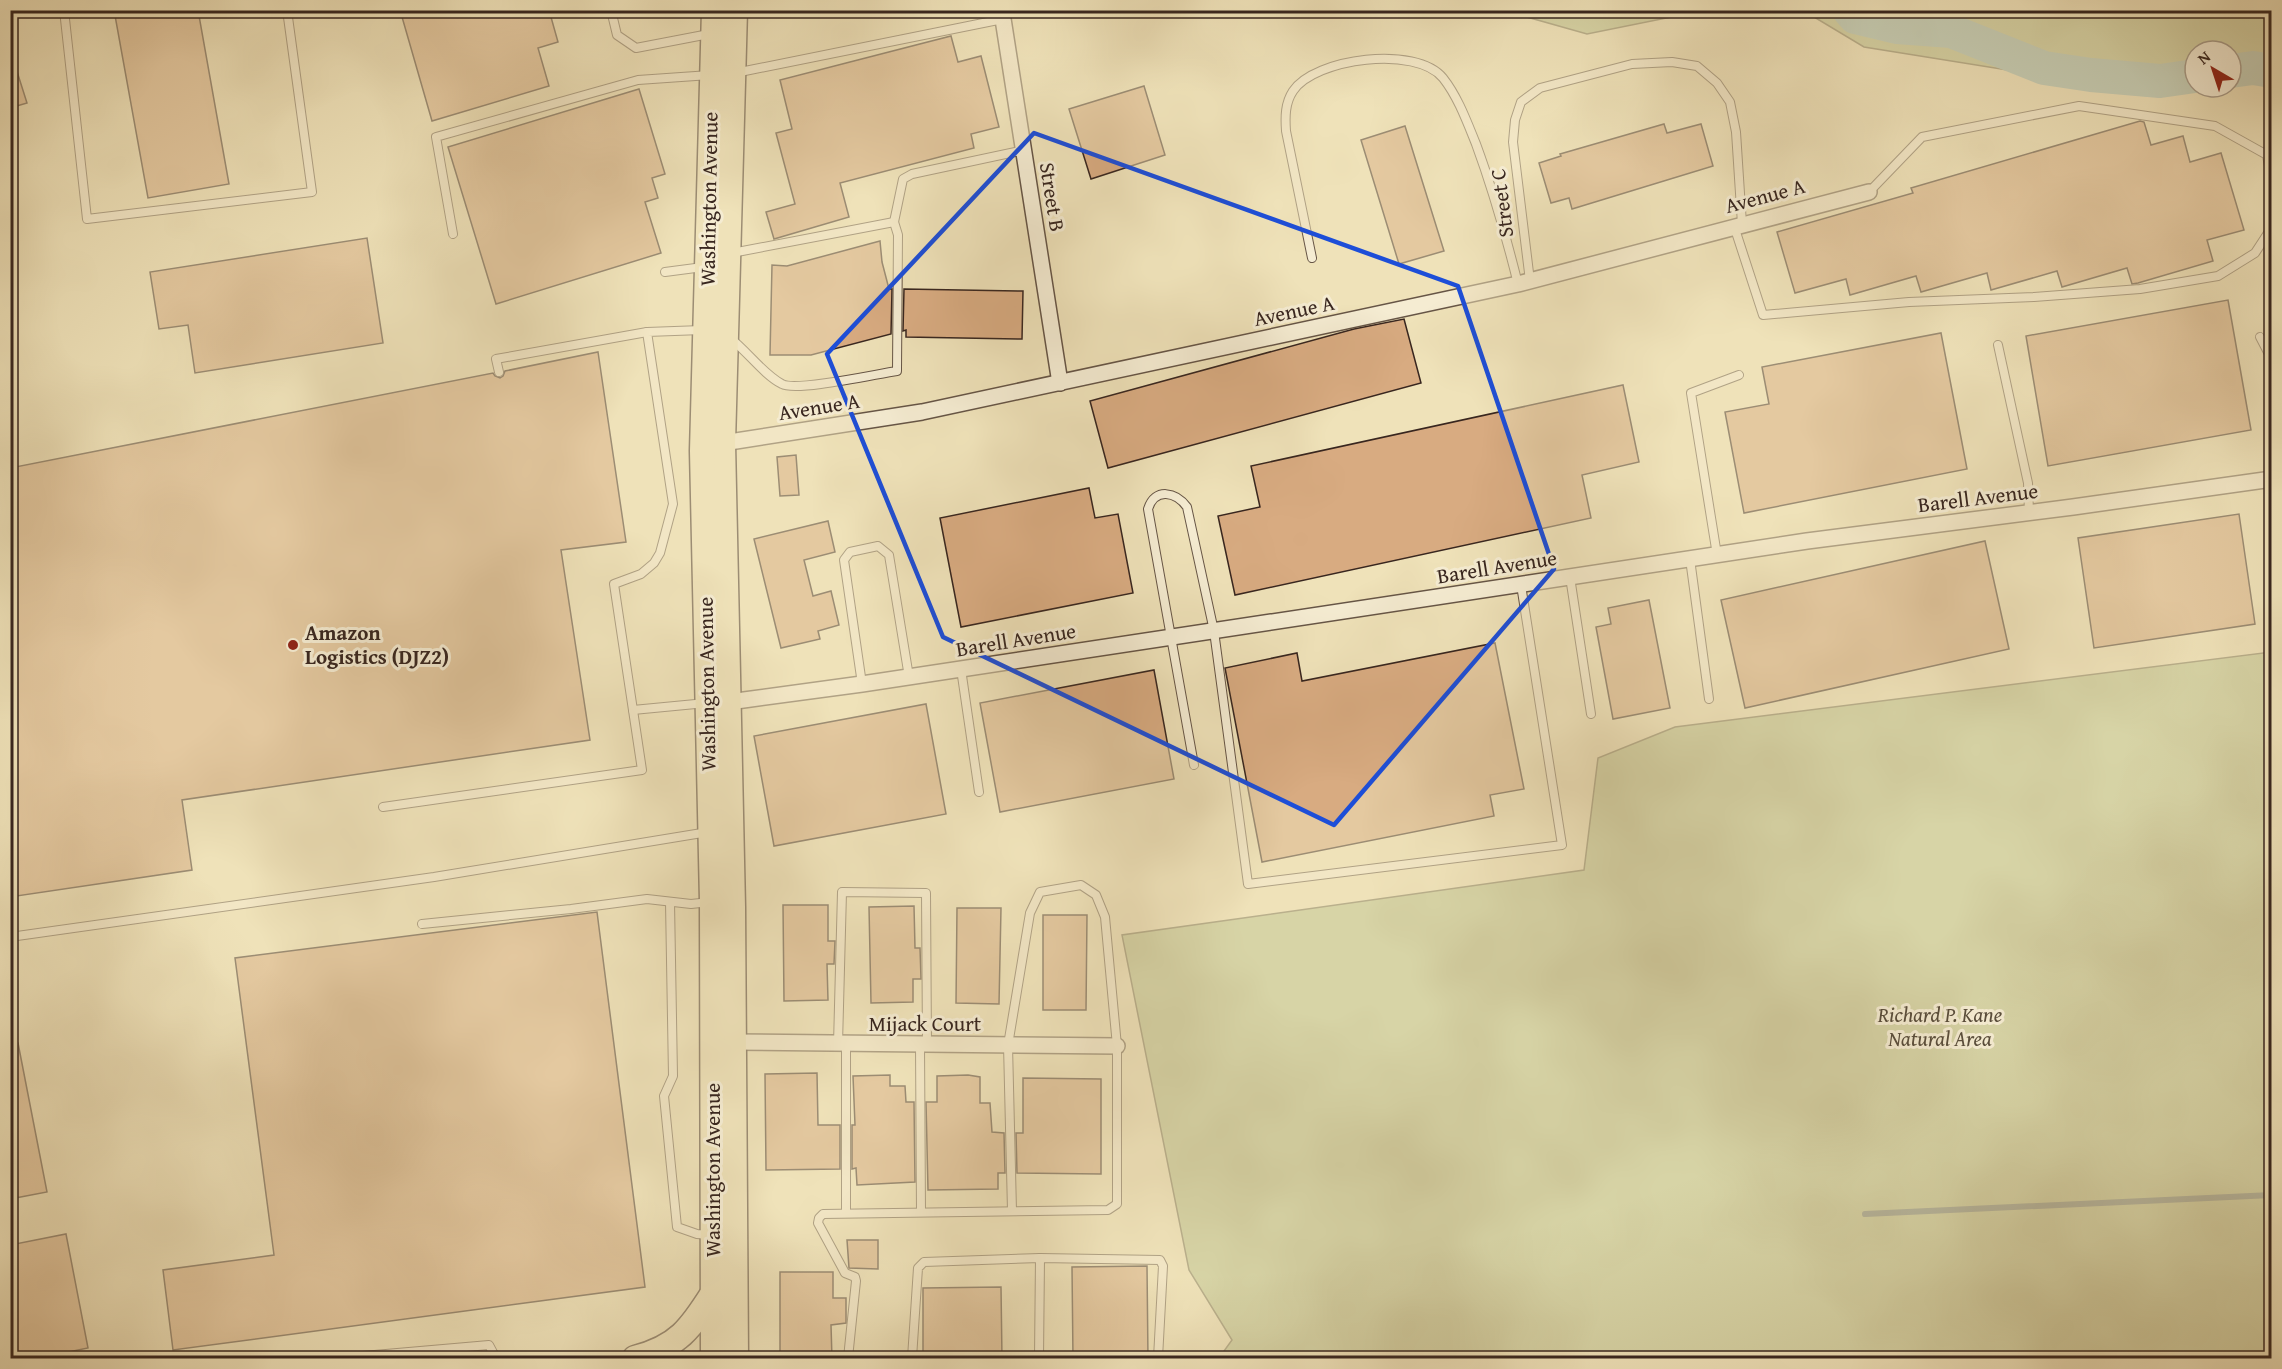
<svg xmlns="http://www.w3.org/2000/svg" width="2282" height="1369" font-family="'Gentium Book Plus',serif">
  <rect width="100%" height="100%" fill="#efe2b9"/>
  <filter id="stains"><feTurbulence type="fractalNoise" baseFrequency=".00333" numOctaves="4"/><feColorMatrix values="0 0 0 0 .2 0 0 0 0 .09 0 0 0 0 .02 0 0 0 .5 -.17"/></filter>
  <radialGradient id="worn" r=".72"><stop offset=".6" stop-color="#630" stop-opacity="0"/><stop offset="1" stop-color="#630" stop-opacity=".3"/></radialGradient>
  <g fill="#bbc38e" stroke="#7a7456" stroke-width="1.5">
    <polygon points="1524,11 1524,10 1701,11 1587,34 1527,17"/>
    <polygon points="1804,11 2271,11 2271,71 2253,68 2231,71 2231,51 2195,51 2195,76 2160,81 2123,78 2083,82 1864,47"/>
    <polygon points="2271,652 2271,1358 1219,1358 1232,1340 1189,1270 1122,935 1584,870 1598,758 1675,727"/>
  </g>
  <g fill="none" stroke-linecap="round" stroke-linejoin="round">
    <polyline stroke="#74807a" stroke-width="6" points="1865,1214 2272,1195"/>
    <g stroke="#9cbcb7" stroke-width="34">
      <polyline points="1849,10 1855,17 1897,27 1951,31 2044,68 2091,75 2160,81 2195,76"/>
      <polyline points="2231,71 2253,68 2272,71"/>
    </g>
  </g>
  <g fill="#d8ab81" stroke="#38261f" stroke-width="1.5">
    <polygon points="114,10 198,10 229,184 148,198"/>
    <polygon points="400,10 549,10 558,42 538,48 549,86 432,121"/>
    <polygon points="951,36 958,62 981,56 999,127 971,134 974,148 840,183 849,217 774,239 766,212 795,204 776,133 792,129 780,80"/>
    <polygon points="14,62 27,103 10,108 10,63"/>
    <polygon points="1144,86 1165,155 1091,179 1069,109"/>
    <polygon points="639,89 665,174 652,178 658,198 645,202 661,253 496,304 448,147"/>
    <polygon points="2140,121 2144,122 2151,145 2183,136 2190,162 2221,153 2244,230 2207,240 2213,261 2138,283 2132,284 2127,268 2062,287 2057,271 1991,290 1987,273 1921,292 1916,276 1850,295 1846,279 1795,293 1777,232 1913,193 1911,188"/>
    <polygon points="1664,124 1667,133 1701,124 1713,166 1572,209 1569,198 1551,203 1539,163 1561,156 1560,154"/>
    <polygon points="1405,126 1444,251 1399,264 1361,140"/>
    <polygon points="367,238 383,343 195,373 188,325 159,329 150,272"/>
    <polygon points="880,241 882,262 889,289 892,289 891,334 811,355 770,355 772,265 787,266"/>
    <polygon points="904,289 1023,291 1022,339 906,337 906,330 903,331"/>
    <polygon points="2228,300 2251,430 2048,466 2026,336"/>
    <polygon points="1404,319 1421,383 1108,468 1090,401 1354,329"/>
    <polygon points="1941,333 1967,469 1744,513 1725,412 1769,404 1762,367"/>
    <polygon points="598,352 626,542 561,550 590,740 182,800 192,870 10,897 10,468 493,373 495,376 500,378 503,376 505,371"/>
    <polygon points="1623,385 1639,462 1582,475 1591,518 1235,595 1218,516 1260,507 1251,466"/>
    <polygon points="796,455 799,495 780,496 777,457"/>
    <polygon points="1089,488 1095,518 1118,514 1133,593 961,627 940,518"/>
    <polygon points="2239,514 2255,624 2094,648 2078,538"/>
    <polygon points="828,521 835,552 804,560 813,596 831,591 839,625 818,631 820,639 781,648 754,539"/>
    <polygon points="1985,541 2009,649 1745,708 1721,600"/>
    <polygon points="1649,600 1670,708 1613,719 1596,627 1611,624 1608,608"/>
    <polygon points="1495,643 1524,789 1490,795 1494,816 1262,862 1225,668 1297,653 1302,681"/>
    <polygon points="1154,670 1174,779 1000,812 980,703"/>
    <polygon points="926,704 946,814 774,846 754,736"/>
    <polygon points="783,905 828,905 828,941 835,941 834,964 827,964 828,1000 784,1001"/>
    <polygon points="914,906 915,948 920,948 921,979 913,979 913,1002 871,1003 869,907"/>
    <polygon points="957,908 1001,908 999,1004 956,1003"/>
    <polygon points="597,912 645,1287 173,1350 163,1270 274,1255 235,958"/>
    <polygon points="1043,915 1087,915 1086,1010 1043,1010"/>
    <polygon points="18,1043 47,1192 10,1199 10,1044"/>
    <polygon points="817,1073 818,1125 840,1125 840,1169 766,1170 765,1074"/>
    <polygon points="890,1075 890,1086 905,1086 906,1102 914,1102 915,1182 857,1185 856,1168 852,1169 852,1125 855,1125 853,1076"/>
    <polygon points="968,1075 980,1077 980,1103 990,1103 992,1132 1004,1133 1005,1173 998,1173 998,1189 928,1190 926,1102 937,1102 937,1076"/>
    <polygon points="1023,1078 1101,1079 1101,1174 1017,1173 1016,1133 1023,1133"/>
    <polygon points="66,1234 88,1348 34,1359 10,1359 10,1245"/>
    <polygon points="847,1240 878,1240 878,1269 849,1268"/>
    <polygon points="1147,1266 1148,1359 1073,1359 1072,1267"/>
    <polygon points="780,1272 833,1272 833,1298 846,1298 846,1323 831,1325 832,1359 780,1359"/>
    <polygon points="1001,1287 1002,1359 923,1359 923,1288"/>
  </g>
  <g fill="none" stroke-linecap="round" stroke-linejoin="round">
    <g stroke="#665546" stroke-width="10">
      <g id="service">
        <polyline points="64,10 87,219 312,192 287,10"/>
        <polyline points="611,10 617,35 636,48 709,34"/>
        <polyline points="735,73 1003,19"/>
        <polyline points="1869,192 1922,137 2079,106 2215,126 2267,155 2272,184"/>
        <polyline points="894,222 903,179 912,174 1024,150"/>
        <polyline points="1734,226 1763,315 1909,302 2034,297 2140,289 2218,276 2255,253 2272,227"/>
        <polyline points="453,234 436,137 638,80 710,75"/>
        <path d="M1312 258 1286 131C1285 117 1285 103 1293 91 1315 58 1416 45 1443 78 1458 97 1467 122 1476 144 1493 190 1506 236 1518 284"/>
        <polyline points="665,272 703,267"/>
        <polyline points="1530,281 1513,142 1515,120 1521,102 1540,88 1632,64 1672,62 1697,66 1717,83 1730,102 1736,132 1742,224"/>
        <polyline points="2260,337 2272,360"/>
        <path d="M730 338C747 351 764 375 782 384 796 392 876 374 897 371L898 235 894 222 732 253"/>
        <polyline points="1998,345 2028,483 2029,513"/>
        <polyline points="499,372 496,359 647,332"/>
        <polyline points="1717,555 1691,393 1739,375"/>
        <polyline points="1690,559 1709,699"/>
        <polyline points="1570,577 1591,714"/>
        <polyline points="961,669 979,792"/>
        <polyline points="862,684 844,560 850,552 878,546 889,555 909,677"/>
        <polyline points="633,710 706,703"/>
        <path d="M1194 765 1148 509C1155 487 1176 492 1187 507L1214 631 1248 884 1562 845 1521 585"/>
        <polyline points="383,807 642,770 614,584 641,574 654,563 660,553 673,504 647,332 702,330"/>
        <polyline points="670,902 673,1076 664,1096 677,1227 697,1234 709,1235"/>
        <polyline points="422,924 571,909 647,899 691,904 710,902"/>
        <polyline points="10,937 434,877 708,832"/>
        <polyline points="838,1044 842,892 926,893 927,1045"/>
        <polyline points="920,1045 921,1212"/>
        <polyline points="846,1213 846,1044"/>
        <polyline points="340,1358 489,1345 496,1358"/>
        <path d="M848 1358 856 1281 855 1277 845 1273 818 1223 819 1218 823 1214C918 1212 1013 1211 1108 1210L1117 1204V1046L1105 917 1096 895 1081 885 1040 892 1030 913 1008 1045 1012 1211"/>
        <polyline points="912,1358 918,1268 924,1262 1040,1258 1160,1260 1163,1266 1158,1358"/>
        <polyline points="1039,1358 1040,1258"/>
      </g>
    </g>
    <g stroke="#665546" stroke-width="18">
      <g id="minor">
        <polyline points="1003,19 1060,383"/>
        <polyline points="723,443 922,412 1518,284 1869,192"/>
        <polyline points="729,702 862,684 1807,541 2073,507 2272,479"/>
        <polyline points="733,1042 1117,1046"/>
      </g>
    </g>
    <g stroke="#38261f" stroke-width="27">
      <g id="primary">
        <polyline points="735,10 723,443 733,907 736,1358"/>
        <path d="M635 1358C678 1347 691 1328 713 1293"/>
        <polyline points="713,1358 712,902 702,451 714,10"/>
      </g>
    </g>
    <use href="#service" stroke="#f5ecd2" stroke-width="8"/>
    <use href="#minor" stroke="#f5ecd2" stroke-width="15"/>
    <use href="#primary" stroke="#efe2b9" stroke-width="24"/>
  </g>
  <path d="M0 0H2282V1369H0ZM1034 133 1458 286 1554 569 1334 825 943 637 827 354Z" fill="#efe2b9" fill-opacity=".55" fill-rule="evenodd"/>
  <path fill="none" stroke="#1d4ed8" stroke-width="4.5" stroke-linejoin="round" d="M1034 133 1458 286 1554 569 1334 825 943 637 827 354Z"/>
  <circle fill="#8f2418" stroke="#f5ecd2" stroke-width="2" cx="293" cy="645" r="6"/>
  <g text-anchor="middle" stroke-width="6" stroke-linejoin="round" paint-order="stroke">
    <g font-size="21" fill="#38261f" stroke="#f5ecd2">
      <text transform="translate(1765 196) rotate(-15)" y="7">Avenue A</text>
      <text transform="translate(1052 197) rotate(81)" y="7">Street B</text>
      <text transform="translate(709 199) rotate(-89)" y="7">Washington Avenue</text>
      <text transform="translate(1502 203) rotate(-97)" y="7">Street C</text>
      <text transform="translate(1294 311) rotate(-12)" y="7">Avenue A</text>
      <text transform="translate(819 407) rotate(-9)" y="7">Avenue A</text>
      <text transform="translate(1978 498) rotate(-7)" y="7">Barell Avenue</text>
      <text transform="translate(1497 567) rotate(-9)" y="7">Barell Avenue</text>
      <text transform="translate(1016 640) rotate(-9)" y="7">Barell Avenue</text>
      <text transform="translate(707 684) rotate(-91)" y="7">Washington Avenue</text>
      <text x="925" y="1031">Mijack Court</text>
      <text transform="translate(713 1170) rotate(-90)" y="7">Washington Avenue</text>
    </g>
    <g font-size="21" font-weight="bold" fill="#38261f" stroke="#f5ecd2" text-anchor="start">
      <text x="305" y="640">Amazon<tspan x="305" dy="24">Logistics (DJZ2)</tspan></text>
    </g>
    <g font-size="21" font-style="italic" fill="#594d3b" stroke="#f5ecd2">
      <text x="1940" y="1022">Richard P. Kane<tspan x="1940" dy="24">Natural Area</tspan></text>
    </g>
  </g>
  <rect width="2282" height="1369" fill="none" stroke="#efe2b9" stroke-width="36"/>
  <rect x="12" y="12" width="2258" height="1345" fill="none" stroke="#38261f" stroke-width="3"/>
  <rect x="18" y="18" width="2246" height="1333" fill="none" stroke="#38261f" stroke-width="1.5"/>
  <g transform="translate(2213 69) rotate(321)"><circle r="28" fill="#f5ecd2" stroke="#a99d8a" stroke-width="1.5"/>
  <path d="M0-4.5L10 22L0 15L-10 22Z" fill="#8f2418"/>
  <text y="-9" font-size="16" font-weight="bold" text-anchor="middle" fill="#38261f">N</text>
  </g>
  <rect width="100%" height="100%" filter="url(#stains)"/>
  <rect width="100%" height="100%" fill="url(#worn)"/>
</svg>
